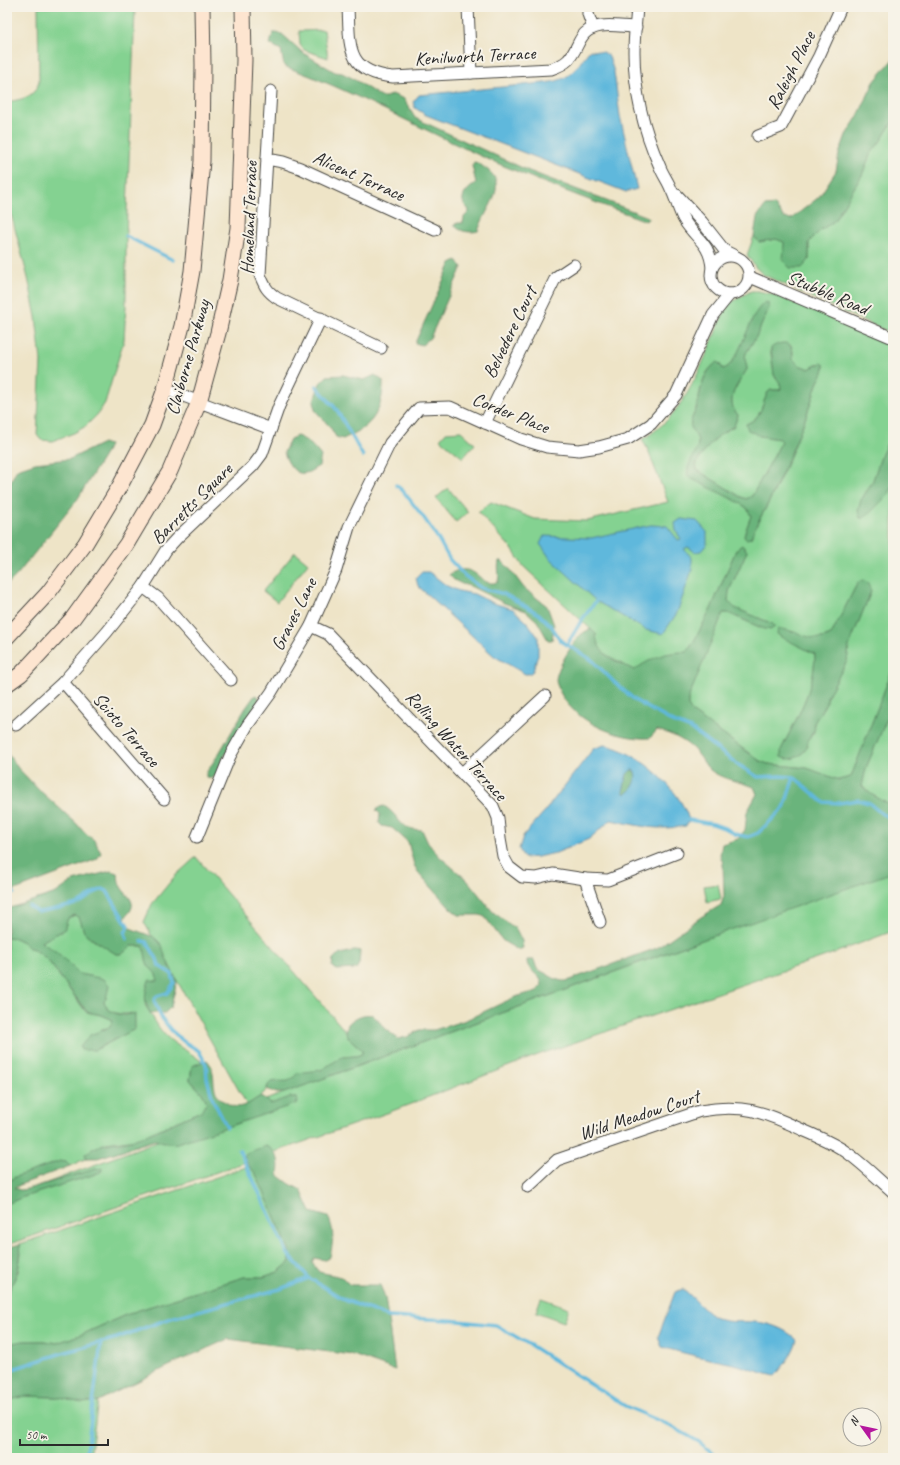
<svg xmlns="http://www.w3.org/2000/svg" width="900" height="1465" font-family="Caveat,sans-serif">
  <rect width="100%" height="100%" fill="#f7f3e8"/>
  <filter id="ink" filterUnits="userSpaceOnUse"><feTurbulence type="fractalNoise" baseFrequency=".025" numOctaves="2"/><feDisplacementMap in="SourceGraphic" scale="8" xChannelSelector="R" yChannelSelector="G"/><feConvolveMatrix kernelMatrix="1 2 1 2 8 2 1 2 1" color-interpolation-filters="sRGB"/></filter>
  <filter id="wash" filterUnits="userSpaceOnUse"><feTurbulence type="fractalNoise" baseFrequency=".012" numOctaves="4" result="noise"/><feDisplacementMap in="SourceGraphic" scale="16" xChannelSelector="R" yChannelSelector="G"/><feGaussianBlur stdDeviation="0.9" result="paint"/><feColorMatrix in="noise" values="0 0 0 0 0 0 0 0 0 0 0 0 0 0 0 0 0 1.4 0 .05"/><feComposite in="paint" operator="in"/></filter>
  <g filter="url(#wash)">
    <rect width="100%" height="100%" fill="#eee4c7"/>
    <g fill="#84d291" stroke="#587e5e" fill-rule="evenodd">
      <path d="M38 7H134L135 10 126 236V306L124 340 105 403 97 415 86 426 74 433 52 441 41 440 37 435 41 361 36 317 28 278 7 199V102C22 99 35 98 39 81Z"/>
      <polygon points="324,30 328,58 304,50 300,45 299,31"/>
      <polygon points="893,121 893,334 764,275 756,268 747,255 754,236 759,242 776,239 784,242 809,260 809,242 821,230 834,221 862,175 870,155 880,142"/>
      <path d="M751 291H758L772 294 893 344V432L882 454 872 483 864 493 863 518 888 495 893 486V668L851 777 839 780 807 768 768 764 760 761 693 713 688 706V699L722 613H728L764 629 774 628V626L773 624 735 608 728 601 729 591 747 551 742 545 736 550 711 609 693 643 687 652C667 652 651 658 635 671L601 652 596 642V634L523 566 512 549 478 512 491 502 535 519 587 521 668 502 647 448 642 440C654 432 665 424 674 412 695 387 711 343 724 312L730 303ZM769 308 756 337 746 353 745 357 747 369C739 384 723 399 738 415L734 426 721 434 711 443 696 463 697 470 741 497 746 499 752 496 782 441 780 439 760 436 746 424C762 418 761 406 768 392L771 390H779L781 389C781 383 778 382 775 377 773 374 772 356 770 350L791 345 793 351V359L799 365 809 369 818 364H824C825 373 818 379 816 387 804 426 788 463 770 500 764 513 755 525 751 538L744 535 751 516 747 508 688 468C691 461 698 451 698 442 698 435 690 430 691 422 692 417 695 412 696 408 701 392 701 369 719 363L723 369C735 367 750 327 754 316ZM868 583 870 590V594L849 646 847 661 827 697V701L814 723V732L808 740 781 750C796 719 815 689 815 654L778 634 819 639 831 635 856 586Z"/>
      <polygon points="461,431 475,444 463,458 440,439 446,432"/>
      <polygon points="448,488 468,512 456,522 436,498"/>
      <polygon points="295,552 308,563 277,602 263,591"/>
      <polygon points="893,704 893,807 871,794 862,786 866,768"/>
      <path d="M196 857 346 1032 349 1038 362 1050V1054L356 1056 342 1057 327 1068 312 1072 290 1081 268 1085C266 1095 255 1099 247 1105L144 922 152 904 175 876Z"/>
      <polygon points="893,870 893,931 829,955 538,1055 387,1113 7,1245 7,1198 284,1093"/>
      <polygon points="718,884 721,899 707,902 704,886"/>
      <path d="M75 915C84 921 80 924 84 931 91 942 107 947 116 954 123 955 127 950 131 946H143L146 953 148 965 157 975 158 981 145 1005C152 1015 158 1028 166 1036 177 1047 191 1052 202 1062L192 1066 190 1080 202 1093 207 1102 201 1111 137 1139 105 1143 85 1154 87 1158 70 1166 66 1162 15 1177 7 1183V937L15 938 23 942 29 948 34 949 47 959 86 1012 102 1015 113 1020 110 1027 103 1029 95 1050 135 1029 132 1013C121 1016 106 1013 104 1001 84 979 65 958 41 942L64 930 68 918Z"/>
      <polygon points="249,1166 256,1174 289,1249 290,1262 278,1272 263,1277 244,1277 158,1304 130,1313 83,1334 57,1343 44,1341 24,1341 7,1344 7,1294 18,1272 21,1254 20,1244"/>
      <polygon points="541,1298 569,1308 564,1322 536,1312"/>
      <polygon points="25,1396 56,1397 82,1403 98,1401 90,1458 11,1458 7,1456 7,1401"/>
    </g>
    <g fill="#6bb47b" stroke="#4b7053">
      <path d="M273 33H276L282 34 303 53 335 72 342 73 354 79 381 97H386L392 94 404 99 415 118 529 171 648 217V219L646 221 641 219C588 200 535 180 483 157 417 127 353 91 284 66L281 50 270 44Z"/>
      <polygon points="893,59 893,121 880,142 870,155 862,175 834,221 821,230 809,242 809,260 802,268 790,268 783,261 784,242 776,239 759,242 754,236 757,217 765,206 775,205 784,218 791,219 819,197 836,171 839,154 846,135 858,116 874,82"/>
      <path d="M474 162C479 163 481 165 485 168 506 181 493 200 484 217 482 221 480 226 478 231 471 233 460 232 455 226V224L458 223H463L464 217 469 212C469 208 466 208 464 204 459 195 471 187 476 183L472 166Z"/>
      <polygon points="457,260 462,267 430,338 422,345 415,343 451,263"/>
      <path d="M766 302 769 304V308L756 337 746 353 745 357 747 369C739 384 723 399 738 415L734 426 721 434 711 443 696 463 697 470 741 497 746 499 752 496 782 441 780 439 760 436 748 430 746 424C762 418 761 406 768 392L771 390H779L781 389 780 383 774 375 771 348C777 343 790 339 792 350 793 353 792 356 793 359L799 365 809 369 818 364 822 363 824 365C825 373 818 379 816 387 804 425 788 461 771 497 765 511 755 524 751 538L746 539 744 535 751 516 747 508 738 502 688 477C685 465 696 455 698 444 699 437 693 434 691 427 689 421 695 413 697 407 701 390 702 373 717 362L719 363 723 369C740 366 750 308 766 302Z"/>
      <path d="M343 375 364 380 375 375 383 381C384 395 379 414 368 424 361 431 351 435 343 439L336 437 330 427 315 410 314 400 320 383 327 376Z"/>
      <polygon points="893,432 893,486 888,495 869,514 863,518 860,518 858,511 861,500 872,483 882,454"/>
      <path d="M297 436C308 440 314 447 321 456L319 466C315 468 309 473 305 473 294 476 286 460 284 452L290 439Z"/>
      <polygon points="103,443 109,445 105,454 77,500 17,575 7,585 7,507 11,481 17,469 35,463 70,459"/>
      <path d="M742 545 747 551 729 591 728 601 735 608 773 624 774 626 771 630 764 629 728 613H723L688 699V706L693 713 760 761 768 764 807 768 839 780 851 777 893 668V704L866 768 862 786 871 794 893 807V872L663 954 284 1093H276L267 1089 268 1085 271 1082C283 1079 289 1086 297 1073L321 1070 342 1057 356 1056 362 1054V1050L349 1038 346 1032 348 1024C355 1017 364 1013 373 1015L386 1029 398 1039 407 1037 419 1030H434L466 1020 515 997 537 991 542 985C541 975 533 974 529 967 527 965 527 962 527 960H534L537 969C553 976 560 987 577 977L657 948 701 917 721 905 724 896 723 863 720 855 722 844 738 839 745 830 747 812 757 794 754 787C739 781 723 780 710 770 705 766 702 758 697 753 687 741 672 734 657 730L650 738C619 740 574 722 560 692 559 688 556 684 556 680 556 673 564 658 568 652 574 642 579 633 591 629L596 634C597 656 617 661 634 670 654 657 663 652 687 652L693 643 711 609 736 550Z"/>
      <path d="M499 561H502L509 568 524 588 547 606 554 625 552 640H548L537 621 526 611 504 603 470 586 462 584 454 580 449 575C453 572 455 571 460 570 479 567 481 588 498 582 500 575 497 568 499 561Z"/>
      <path d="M863 580 868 583 871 591 849 646 847 661 827 697V701L814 723 815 728C814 732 810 735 809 739 807 742 808 746 806 749 801 757 789 762 781 757V750C796 719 815 689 815 654L781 637 777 634 778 629C798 629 812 645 831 635L856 586 858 582Z"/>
      <polygon points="255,695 259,697 259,700 224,757 217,774 213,778 206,777 206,773 218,755 245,709"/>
      <polygon points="7,753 18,768 37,788 77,824 81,829 95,841 101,853 97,859 7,893"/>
      <path d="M631 769C643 775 633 790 625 794L623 791 627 774Z"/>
      <path d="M384 806C402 817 396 829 422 830L428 843 439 856 467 880 493 912 516 929 522 941 523 948 518 950 503 941 485 917 480 915H459L450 908 418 872 414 865 408 842 392 828 382 826 379 823 380 814 376 810 380 807Z"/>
      <path d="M111 871 117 873C119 877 118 881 120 885 123 893 134 898 132 907 129 917 122 914 127 927L154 937 162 945 165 956 177 981 171 1007 165 1013H150C143 1001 145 993 149 980L158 981C156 970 152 972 148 965 145 960 146 953 143 946H131C127 950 123 955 116 954L92 939 84 932 80 919 75 915 68 918 64 930 41 942 57 952 80 974 104 979 109 985 106 999 104 1001C105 1010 116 1015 125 1015 129 1015 131 1013 135 1014V1029L95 1050H81L80 1047 90 1035 110 1027 113 1020 102 1015 87 1012 47 959 34 949 29 948 23 942 15 938 7 937V909L56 893 73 881Z"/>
      <polygon points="356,950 360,951 359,964 356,969 336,970 332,967 333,959 337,955"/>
      <path d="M207 1060C220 1074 206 1093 227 1103 232 1106 236 1108 242 1106 250 1105 255 1098 262 1096L271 1104 290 1097H297L298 1103 209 1133 174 1144 155 1140 98 1158H87L85 1154C104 1139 118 1145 138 1138 159 1130 180 1120 201 1111L207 1102 202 1093 190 1080 192 1066Z"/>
      <path d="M266 1146C279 1152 280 1162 278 1175L290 1184 301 1190 311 1212 328 1217C335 1230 333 1242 330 1257L325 1260 314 1258 312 1263 319 1272 342 1277 350 1285H380L385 1297 395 1370 353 1355 228 1339 179 1361 98 1401 82 1403 56 1397 25 1396 7 1401V1344L24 1341H44L57 1343 83 1334 130 1313 158 1304 244 1277H263L278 1272 290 1262 289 1249 256 1174 249 1166 244 1157 248 1152Z"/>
      <polygon points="60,1161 66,1162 70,1166 22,1184 14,1188 20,1190 27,1189 95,1169 102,1168 102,1171 96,1174 21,1198 7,1204 7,1183 15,1177"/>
      <path d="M20 1244C22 1262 16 1279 7 1294V1248Z"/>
    </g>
    <g fill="#5fb8dc" stroke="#457284" fill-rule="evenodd">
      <path d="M590 50 603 52 609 56 614 72 620 116 637 189 626 192 426 115 415 108 413 102 419 95 544 83C549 82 554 82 559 80 574 76 581 60 590 50Z"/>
      <polygon points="681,519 697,521 707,532 707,544 701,551 695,552 688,547 684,549 692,558 692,570 677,613 663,634 646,630 596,601 550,558 540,544 544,536 591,538 651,525 667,526 678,540 681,539 676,531 675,523"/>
      <polygon points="422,572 429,572 447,586 459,591 474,594 493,603 513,609 528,623 538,637 538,655 533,671 529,674 525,674 494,656 418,586 416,578"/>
      <path d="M604 745C637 750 680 788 689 820L686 826C656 831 640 826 611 820L589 839 556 853 537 857 524 858 519 849 523 836 545 811 593 749ZM631 770H634C639 779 633 790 625 794L623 791 627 774Z"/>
      <path d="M683 1289C695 1298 704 1312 718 1319 728 1323 741 1321 752 1322 768 1322 786 1329 797 1340 793 1354 784 1365 775 1376 761 1373 748 1368 734 1364 709 1359 685 1354 662 1347L658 1337 675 1292Z"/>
    </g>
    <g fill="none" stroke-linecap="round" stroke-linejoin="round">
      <g stroke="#5fb8dc" stroke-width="3.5">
        <polyline points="126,236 173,260"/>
        <polyline points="316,386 337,410 363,456"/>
        <polyline points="396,485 403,491 424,518 437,537 450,560 465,576 481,588 504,594 539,614 552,627 561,641 592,660 614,682 636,701 673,722 691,729 737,764 758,777 780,776 794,777 823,802 839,803 858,800 869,803 882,814 893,819"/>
        <polyline points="567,645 581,621 596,601"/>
        <polyline points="689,820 713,824 727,829 735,834 748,837 758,833 784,808 794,777"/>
        <polyline points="7,887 14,893"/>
        <path d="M29 906 38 912C49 910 69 907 79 903 89 898 90 893 103 889L107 891 128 926 125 933 127 939"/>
        <polyline points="142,941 147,942 157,959 159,966 172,974 174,983 167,993 157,996 154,1000 161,1017 171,1030 183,1041 199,1051 206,1064 207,1078 213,1100 227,1127"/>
        <polyline points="239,1150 288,1254 309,1278"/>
        <polyline points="7,1371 59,1354 117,1338 171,1318 280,1289 309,1278 345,1300 389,1317 449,1320 496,1325 530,1345 625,1406 669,1425 699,1442 719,1458"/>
        <polyline points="86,1458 101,1342"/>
      </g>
    </g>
  </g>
  <g filter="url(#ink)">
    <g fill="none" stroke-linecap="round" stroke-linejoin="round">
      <g stroke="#484742" stroke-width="13">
        <g id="minor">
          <path d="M348 7C350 45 345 72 393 77L551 69C557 67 563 65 568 60 581 46 577 30 601 26 612 24 625 27 636 27"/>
          <polyline points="468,7 471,73"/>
          <polyline points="588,7 588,14 593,28"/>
          <path d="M637 7C636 22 634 37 634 52 634 92 644 131 660 167 663 175 668 181 671 189 676 198 678 210 684 220 695 239 710 242 712 268"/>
          <path d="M271 91 260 275C265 287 267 291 277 298L381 348"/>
          <polyline points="758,136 781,127 819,56 841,7"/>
          <polyline points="267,159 283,162 300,168 435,230"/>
          <polyline points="677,195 702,222 725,251 735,256"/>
          <circle cx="730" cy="275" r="19"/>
          <polyline points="750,277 893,338"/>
          <polyline points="165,389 271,429"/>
          <polyline points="485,423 556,277 574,265"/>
          <polyline points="143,587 158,598 231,680"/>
          <polyline points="311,626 328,634 493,806 498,818 500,839 503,856 509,867 522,877 536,878 553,874 585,879"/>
          <polyline points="63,682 164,799"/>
          <polyline points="16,725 63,682 107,632 143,587 166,550 177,538 253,466 262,454 279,406 321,318"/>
          <polyline points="462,773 545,696"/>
          <polyline points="197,837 230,756 247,726 271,693 311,626 336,570 349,527 390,443 419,408 450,407 521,439 547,447 579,450 599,447 628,439 651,424 676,395 713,315 730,294"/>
          <polyline points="600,922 585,879 608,880 677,853"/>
          <path d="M528 1187 557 1160 700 1111C744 1103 763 1112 803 1130 818 1137 835 1143 849 1154 864 1165 878 1179 893 1192"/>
        </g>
      </g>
      <g stroke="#484742" stroke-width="17">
        <g id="secondary">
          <polyline points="7,637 48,593 85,544 121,484 152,425 165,389 182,326 192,271 202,161 203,65 202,7"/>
          <polyline points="7,684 21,674 73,618 126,545 170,471 199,402 218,333 230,280 238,228 244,60 243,7"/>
        </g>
      </g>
      <use href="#minor" stroke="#fff" stroke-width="11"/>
      <use href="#secondary" stroke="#fde5d0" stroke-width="15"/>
    </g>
  </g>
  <g text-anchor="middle" stroke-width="4" stroke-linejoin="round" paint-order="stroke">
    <g font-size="19" fill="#2b2b2b" stroke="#f7f3e8">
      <text transform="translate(475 55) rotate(-3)" y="7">Kenilworth Terrace</text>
      <text transform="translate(790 70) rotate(-63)" y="7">Raleigh Place</text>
      <text transform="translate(359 175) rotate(24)" y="7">Alicent Terrace</text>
      <text transform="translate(248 218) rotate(-88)" y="7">Homeland Terrace</text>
      <text transform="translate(828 292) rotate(23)" y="7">Stubble Road</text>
      <text transform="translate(509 332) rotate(-64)" y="7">Belvedere Court</text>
      <text transform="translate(187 357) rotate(-74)" y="7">Claiborne Parkway</text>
      <text transform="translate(511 412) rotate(22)" y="7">Corder Place</text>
      <text transform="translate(191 503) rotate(-45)" y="7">Barretts Square</text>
      <text transform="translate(293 614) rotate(-63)" y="7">Graves Lane</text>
      <text transform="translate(127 729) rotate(49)" y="7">Scioto Terrace</text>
      <text transform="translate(457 745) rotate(48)" y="7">Rolling Water Terrace</text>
      <text transform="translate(639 1114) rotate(-18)" y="7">Wild Meadow Court</text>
    </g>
  </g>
  <rect width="900" height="1465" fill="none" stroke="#f7f3e8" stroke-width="24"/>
  <g transform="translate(862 1427) rotate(303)"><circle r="19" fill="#f7f3e8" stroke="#a5a39c"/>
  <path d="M0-3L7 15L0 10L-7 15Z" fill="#b5179e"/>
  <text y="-6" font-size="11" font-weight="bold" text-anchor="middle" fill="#2b2b2b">N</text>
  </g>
  <path d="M20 1439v6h88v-6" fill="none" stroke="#2b2b2b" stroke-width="2"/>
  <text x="26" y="1439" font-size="12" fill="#2b2b2b" stroke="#f7f3e8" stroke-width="3" paint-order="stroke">50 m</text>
</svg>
